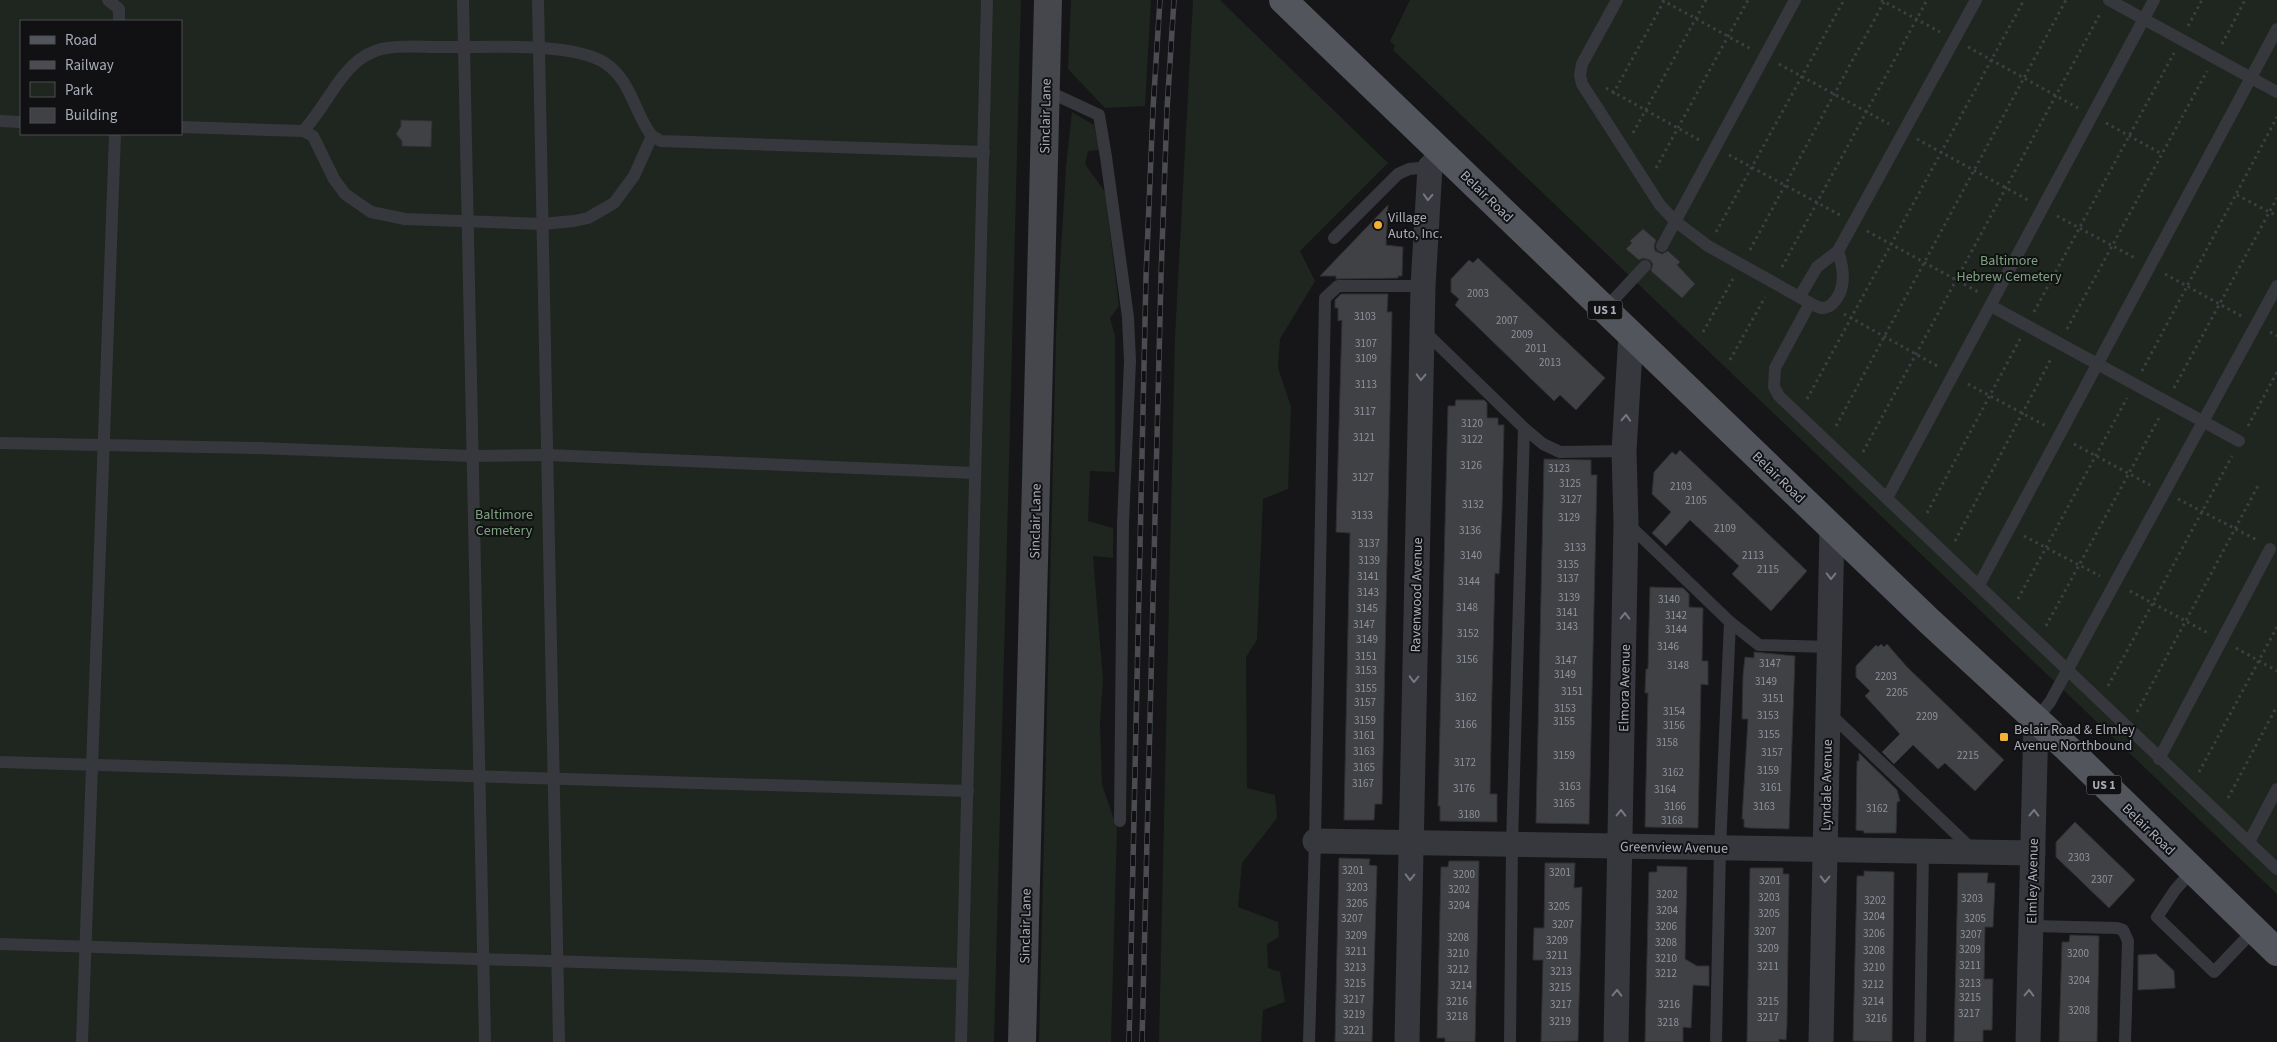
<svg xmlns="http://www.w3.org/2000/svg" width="2277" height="1042" font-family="'Source Sans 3',sans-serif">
  <rect width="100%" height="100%" fill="#161618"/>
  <g fill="#1e261f" fill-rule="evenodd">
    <path d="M0 0H1021L994 1042H0ZM21 21H181V134H21Z"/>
    <polygon points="1071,0 1151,0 1145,106 1105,108 1068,69"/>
    <polygon points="1193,0 1220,0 1388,163 1300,251 1315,281 1280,339 1278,368 1291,407 1288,489 1263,499 1257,640 1246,657 1247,788 1275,795 1277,818 1242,863 1238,907 1278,922 1279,937 1267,944 1268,968 1280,972 1285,1002 1263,1010 1261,1042 1159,1042 1175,337"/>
    <polygon points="1410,0 2277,0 2277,894 1393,50 1395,46 1390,41"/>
    <polygon points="1072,112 1094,125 1100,150 1088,151 1085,164 1105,192 1119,306 1110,318 1115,336 1115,472 1090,471 1088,521 1113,528 1113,558 1093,556 1103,680 1100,722 1102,785 1117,828 1111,1042 1039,1042 1056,336 1066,167"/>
  </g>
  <g fill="#404145" stroke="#303034">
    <polygon points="401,120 432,121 431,147 402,146 402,141 396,134 401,126"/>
    <polygon points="1388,205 1386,245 1403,247 1402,276 1398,276 1398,278 1336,279 1336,276 1320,276"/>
    <polygon points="1643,229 1656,240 1654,246 1655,251 1662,254 1668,251 1680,262 1677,265 1695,284 1682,298 1651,271 1653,264 1650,260 1643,258 1639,260 1626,249 1632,243 1630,241"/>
    <polygon points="1478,258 1605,378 1576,410 1560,395 1554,401 1455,305 1459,299 1451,292 1451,279 1469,260 1473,263"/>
    <polygon points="1341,294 1388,294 1387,312 1392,312 1382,804 1375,804 1374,820 1344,820 1350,533 1336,532 1342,320 1338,321 1338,308 1335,308 1335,300"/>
    <polygon points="1456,400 1484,400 1487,403 1487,418 1498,418 1498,425 1504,425 1502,509 1499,574 1495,573 1492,690 1490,794 1497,794 1497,822 1440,821 1440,806 1438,806 1448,406 1455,406"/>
    <polygon points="1680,450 1807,571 1771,611 1732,574 1739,566 1690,520 1666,546 1652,533 1671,512 1652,494 1654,472 1672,452 1676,455"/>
    <polygon points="1544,459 1591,460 1591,475 1597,475 1589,824 1536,823"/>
    <polygon points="1650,587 1683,588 1689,594 1689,607 1703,608 1702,661 1708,661 1708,685 1701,684 1698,828 1645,827 1648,693 1645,693 1646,669 1648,669"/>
    <polygon points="1881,644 1884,647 1887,644 1907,667 2004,760 1975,791 1945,763 1938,769 1913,745 1894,764 1882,752 1900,734 1865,696 1870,691 1856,677 1856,666 1876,645 1878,647"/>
    <polygon points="1754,652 1795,656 1789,829 1750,828 1744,827 1744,819 1742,819 1748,719 1742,719 1743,675 1745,657 1754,658"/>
    <polygon points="1859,753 1897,790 1900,801 1897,802 1896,833 1864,833 1864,831 1856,830 1857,761 1859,761"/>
    <polygon points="2075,822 2135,880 2109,908 2056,857 2056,842"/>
    <polygon points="1339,858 1370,859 1369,865 1377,866 1372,1042 1335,1042"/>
    <polygon points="1449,861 1479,861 1475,1042 1445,1042 1445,1038 1437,1038 1441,867 1448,867"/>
    <polygon points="1545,863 1575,863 1574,888 1582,887 1578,1041 1541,1042 1543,960 1533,960 1534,928 1544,928"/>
    <polygon points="1657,866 1687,867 1685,959 1697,966 1709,966 1709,986 1693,985 1691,1028 1683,1027 1683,1042 1645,1042 1649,872 1657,872"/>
    <polygon points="1750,868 1783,868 1783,874 1789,874 1787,1024 1786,1040 1779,1039 1779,1042 1747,1042"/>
    <polygon points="1864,871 1894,872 1892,1042 1853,1041 1857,876 1864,876"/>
    <polygon points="1958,873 1988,873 1987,883 1995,883 1993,927 1985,927 1984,979 1993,979 1992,1030 1983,1030 1983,1042 1954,1042"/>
    <polygon points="2070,935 2099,936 2097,1042 2059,1042 2062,942 2069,942"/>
    <polygon points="2156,954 2174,971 2175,988 2138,990 2138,955"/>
  </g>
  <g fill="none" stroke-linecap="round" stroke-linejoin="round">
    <g stroke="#3d3f44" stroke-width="3" stroke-dasharray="2.5 4" stroke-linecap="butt">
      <polyline points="1662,0 1751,49"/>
      <polyline points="1881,0 1940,32"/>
      <polyline points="2188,26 2202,0"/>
      <polyline points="2222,44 2245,0"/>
      <polyline points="1968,47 2078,108"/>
      <polyline points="1779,64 1889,124"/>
      <polyline points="1606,88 1701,141"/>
      <polyline points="1613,94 1664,1"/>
      <polyline points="2106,123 2162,154"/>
      <polyline points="1633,133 1706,0"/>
      <polyline points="1917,139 2028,200"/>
      <polyline points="1729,155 1840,215"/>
      <polyline points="1656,168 1748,0"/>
      <polyline points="2237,195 2277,216"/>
      <polyline points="2057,216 2135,258"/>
      <polyline points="1867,231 1980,293"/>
      <polyline points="1716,232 1844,0"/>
      <polyline points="1750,250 1885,0"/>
      <polyline points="1782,267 1927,0"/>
      <polyline points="2165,274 2243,317"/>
      <polyline points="2034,312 2174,53"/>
      <polyline points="1844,314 1939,367"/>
      <polyline points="2067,329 2207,71"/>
      <polyline points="1703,332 1733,279"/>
      <polyline points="2270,332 2277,336"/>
      <polyline points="1730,360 1765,297"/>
      <polyline points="2142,371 2277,117"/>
      <polyline points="1968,384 2046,426"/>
      <polyline points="2174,388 2277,198"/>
      <polyline points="1807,399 2024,0"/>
      <polyline points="1836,426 2066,0"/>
      <polyline points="2248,426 2277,372"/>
      <polyline points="2074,444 2150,485"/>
      <polyline points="1863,452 2100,14"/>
      <polyline points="2178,499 2257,540"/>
      <polyline points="1927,513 2020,339"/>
      <polyline points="2024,536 2100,576"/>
      <polyline points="1955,541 2052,357"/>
      <polyline points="2130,591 2208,633"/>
      <polyline points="2018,599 2127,398"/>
      <polyline points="2046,626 2160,416"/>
      <polyline points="2236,648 2277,671"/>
      <polyline points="2108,686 2232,456"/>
      <polyline points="2137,712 2259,484"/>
      <polyline points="2199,772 2277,627"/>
      <polyline points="2228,798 2277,706"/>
    </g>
    <g stroke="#37383d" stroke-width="12">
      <polyline points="108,0 119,9 119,21"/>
      <polyline points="463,0 485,1042"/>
      <polyline points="538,0 559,1042"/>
      <path d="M1617 0 1582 64 1580 75 1582 84 1660 205 1675 221 1708 246 1810 303C1813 305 1818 307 1821 308 1826 308 1829 307 1832 304 1847 290 1844 269 1838 251"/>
      <polyline points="2109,0 2277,92"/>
      <polyline points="1045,90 1099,115 1106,157 1128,317 1130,361 1123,523 1120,821"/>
      <polyline points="0,121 21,122"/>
      <path d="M181 127 303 131 313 136 334 179 345 194 371 212 405 219 542 224 574 221 588 218 614 203 634 176 652 136C634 113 632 81 605 63 572 41 481 48 440 47 422 47 405 45 387 48 378 49 367 54 359 60 337 77 323 110 303 131"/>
      <polyline points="652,136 661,141 984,152"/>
      <polyline points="1334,238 1398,174 1409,169 1430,167"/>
      <polyline points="1662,246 1795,0"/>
      <polyline points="1800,296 1817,267 1838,251 1976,0"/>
      <polyline points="1810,303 1775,368 1774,387 1779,396 2277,869"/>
      <polyline points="1991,306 2239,441"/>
      <polyline points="1604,310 1645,266"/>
      <polyline points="1422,329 1524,428 1543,444 1560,452 1624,451"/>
      <polyline points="0,443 257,448 472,456 547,455 975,473"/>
      <polyline points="1887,498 2154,0"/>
      <polyline points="1626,522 1730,622 1759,645 1829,647"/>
      <polyline points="1979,585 2277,29"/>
      <polyline points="1828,712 1973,850"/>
      <polyline points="2036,720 2050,702 2277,286"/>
      <polyline points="2159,759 2270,549"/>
      <polyline points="0,762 968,791"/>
      <polyline points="2249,842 2277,789"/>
      <polyline points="2192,871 2175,890 2157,917 2214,972 2254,930"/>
      <polyline points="2031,926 2117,928 2123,930 2128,941 2125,1042"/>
      <polyline points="0,944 963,974"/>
      <polyline points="82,1042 115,134"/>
      <polyline points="961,1042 987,0"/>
      <polyline points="1309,1042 1315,841 1325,298 1338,286 1423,286"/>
      <polyline points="1510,1042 1512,844 1524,428"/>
      <polyline points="1716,1042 1720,848 1730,622"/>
      <polyline points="1920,1042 1923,851"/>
    </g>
    <g stroke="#37383d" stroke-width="25">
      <polyline points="1315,841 2033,853"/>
      <polyline points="1407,1042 1423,286 1430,167 1443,154"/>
      <polyline points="1616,1042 1626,522 1624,451 1631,334"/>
      <polyline points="1821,1042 1832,528"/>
      <polyline points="2028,1042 2036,720"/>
    </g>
    <polyline stroke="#45474d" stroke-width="28" points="1022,1042 1048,0"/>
    <polyline stroke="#53555c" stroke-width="28" points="1283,0 1928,620 2068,749 2277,952"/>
    <g stroke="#4a4c52" stroke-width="5.5">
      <g id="rail">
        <polyline points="1129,1042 1146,277 1153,109 1160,0"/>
        <polyline points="1142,1042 1161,277 1167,109 1174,0"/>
      </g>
    </g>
    <use href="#rail" stroke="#111113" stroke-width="4" stroke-dasharray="11" stroke-linecap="butt"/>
  </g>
  <defs><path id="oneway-chevron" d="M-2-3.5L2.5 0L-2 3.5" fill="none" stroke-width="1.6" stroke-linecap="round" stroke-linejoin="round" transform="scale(1.25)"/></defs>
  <g stroke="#757881">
    <use href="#oneway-chevron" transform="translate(1428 197) rotate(93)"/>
    <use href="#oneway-chevron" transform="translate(1421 377) rotate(91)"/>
    <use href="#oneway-chevron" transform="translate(1626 418) rotate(-87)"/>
    <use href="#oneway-chevron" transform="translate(1831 576) rotate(91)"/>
    <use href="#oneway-chevron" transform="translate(1625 616) rotate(-89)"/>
    <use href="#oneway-chevron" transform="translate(1414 679) rotate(91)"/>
    <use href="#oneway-chevron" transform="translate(1621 813) rotate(-89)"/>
    <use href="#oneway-chevron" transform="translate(2034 813) rotate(-89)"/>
    <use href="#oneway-chevron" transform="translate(1410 877) rotate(91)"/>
    <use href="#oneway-chevron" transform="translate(1825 879) rotate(91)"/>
    <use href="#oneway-chevron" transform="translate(1617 993) rotate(-89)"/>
    <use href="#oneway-chevron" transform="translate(2029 993) rotate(-89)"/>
  </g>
  <g fill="#f2b134" stroke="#111113" stroke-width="2">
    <circle cx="1378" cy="225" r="5"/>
    <rect x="1999" y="732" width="10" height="10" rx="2.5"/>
  </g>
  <g text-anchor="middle" stroke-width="4" stroke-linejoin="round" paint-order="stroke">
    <g font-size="11" fill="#8e929b">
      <text x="1478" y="297">2003</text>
      <text x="1365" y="320">3103</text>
      <text x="1507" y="324">2007</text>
      <text x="1522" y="338">2009</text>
      <text x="1366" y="347">3107</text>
      <text x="1536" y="352">2011</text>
      <text x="1366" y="362">3109</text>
      <text x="1550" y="366">2013</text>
      <text x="1366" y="388">3113</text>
      <text x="1365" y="415">3117</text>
      <text x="1472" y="427">3120</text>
      <text x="1364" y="441">3121</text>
      <text x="1472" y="443">3122</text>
      <text x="1471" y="469">3126</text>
      <text x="1559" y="472">3123</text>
      <text x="1363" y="481">3127</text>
      <text x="1570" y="487">3125</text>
      <text x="1681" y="490">2103</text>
      <text x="1571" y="503">3127</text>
      <text x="1696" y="504">2105</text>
      <text x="1473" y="508">3132</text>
      <text x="1362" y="519">3133</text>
      <text x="1569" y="521">3129</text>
      <text x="1725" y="532">2109</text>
      <text x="1470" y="534">3136</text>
      <text x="1369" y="547">3137</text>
      <text x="1575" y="551">3133</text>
      <text x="1471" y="559">3140</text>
      <text x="1753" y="559">2113</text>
      <text x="1369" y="564">3139</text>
      <text x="1568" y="568">3135</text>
      <text x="1768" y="573">2115</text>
      <text x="1368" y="580">3141</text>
      <text x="1568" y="582">3137</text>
      <text x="1469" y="585">3144</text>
      <text x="1368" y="596">3143</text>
      <text x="1569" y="601">3139</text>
      <text x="1669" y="603">3140</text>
      <text x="1467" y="611">3148</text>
      <text x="1367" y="612">3145</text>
      <text x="1567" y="616">3141</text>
      <text x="1676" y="619">3142</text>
      <text x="1364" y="628">3147</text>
      <text x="1567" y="630">3143</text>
      <text x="1676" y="633">3144</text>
      <text x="1468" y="637">3152</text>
      <text x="1367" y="643">3149</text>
      <text x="1668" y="650">3146</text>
      <text x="1366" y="660">3151</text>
      <text x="1467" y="663">3156</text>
      <text x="1566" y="664">3147</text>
      <text x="1770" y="667">3147</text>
      <text x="1678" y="669">3148</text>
      <text x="1366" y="674">3153</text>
      <text x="1565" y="678">3149</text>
      <text x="1886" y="680">2203</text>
      <text x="1766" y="685">3149</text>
      <text x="1366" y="692">3155</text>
      <text x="1572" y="695">3151</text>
      <text x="1897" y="696">2205</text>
      <text x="1466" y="701">3162</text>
      <text x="1773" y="702">3151</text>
      <text x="1365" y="706">3157</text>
      <text x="1565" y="712">3153</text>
      <text x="1674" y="715">3154</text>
      <text x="1768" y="719">3153</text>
      <text x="1927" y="720">2209</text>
      <text x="1365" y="724">3159</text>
      <text x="1564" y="725">3155</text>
      <text x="1466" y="728">3166</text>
      <text x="1674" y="729">3156</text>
      <text x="1769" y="738">3155</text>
      <text x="1364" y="739">3161</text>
      <text x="1667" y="746">3158</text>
      <text x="1364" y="755">3163</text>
      <text x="1772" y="756">3157</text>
      <text x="1564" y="759">3159</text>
      <text x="1968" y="759">2215</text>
      <text x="1465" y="766">3172</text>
      <text x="1364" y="771">3165</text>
      <text x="1768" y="774">3159</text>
      <text x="1673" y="776">3162</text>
      <text x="1363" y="787">3167</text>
      <text x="1570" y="790">3163</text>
      <text x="1771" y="791">3161</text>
      <text x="1464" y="792">3176</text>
      <text x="1665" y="793">3164</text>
      <text x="1564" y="807">3165</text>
      <text x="1675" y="810">3166</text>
      <text x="1764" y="810">3163</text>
      <text x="1877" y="812">3162</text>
      <text x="1469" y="818">3180</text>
      <text x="1672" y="824">3168</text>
      <text x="2079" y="861">2303</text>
      <text x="1353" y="874">3201</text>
      <text x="1560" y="876">3201</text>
      <text x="1464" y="878">3200</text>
      <text x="2102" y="883">2307</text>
      <text x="1770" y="884">3201</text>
      <text x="1357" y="891">3203</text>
      <text x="1459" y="893">3202</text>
      <text x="1667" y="898">3202</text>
      <text x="1769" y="901">3203</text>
      <text x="1972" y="902">3203</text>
      <text x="1875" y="904">3202</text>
      <text x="1357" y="907">3205</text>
      <text x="1459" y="909">3204</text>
      <text x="1559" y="910">3205</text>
      <text x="1667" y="914">3204</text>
      <text x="1769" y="917">3205</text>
      <text x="1874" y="920">3204</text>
      <text x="1352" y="922">3207</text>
      <text x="1975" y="922">3205</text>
      <text x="1563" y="928">3207</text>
      <text x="1666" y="930">3206</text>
      <text x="1765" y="935">3207</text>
      <text x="1874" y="937">3206</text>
      <text x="1971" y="938">3207</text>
      <text x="1356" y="939">3209</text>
      <text x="1458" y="941">3208</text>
      <text x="1557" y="944">3209</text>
      <text x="1666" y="946">3208</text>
      <text x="1768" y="952">3209</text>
      <text x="1970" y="953">3209</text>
      <text x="1874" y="954">3208</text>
      <text x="1356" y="955">3211</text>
      <text x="1458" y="957">3210</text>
      <text x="2078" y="957">3200</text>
      <text x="1557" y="959">3211</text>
      <text x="1666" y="962">3210</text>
      <text x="1970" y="969">3211</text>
      <text x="1768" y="970">3211</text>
      <text x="1355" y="971">3213</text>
      <text x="1874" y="971">3210</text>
      <text x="1458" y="973">3212</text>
      <text x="1561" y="975">3213</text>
      <text x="1666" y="977">3212</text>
      <text x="2079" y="984">3204</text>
      <text x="1355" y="987">3215</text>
      <text x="1970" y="987">3213</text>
      <text x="1873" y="988">3212</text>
      <text x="1461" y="989">3214</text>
      <text x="1560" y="991">3215</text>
      <text x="1970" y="1001">3215</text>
      <text x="1354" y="1003">3217</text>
      <text x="1457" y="1005">3216</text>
      <text x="1768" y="1005">3215</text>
      <text x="1873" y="1005">3214</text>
      <text x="1561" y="1008">3217</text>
      <text x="1669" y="1008">3216</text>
      <text x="2079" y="1014">3208</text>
      <text x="1969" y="1017">3217</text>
      <text x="1354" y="1018">3219</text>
      <text x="1457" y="1020">3218</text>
      <text x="1768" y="1021">3217</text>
      <text x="1876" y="1022">3216</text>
      <text x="1560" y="1025">3219</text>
      <text x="1668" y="1026">3218</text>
      <text x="1354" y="1034">3221</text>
    </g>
    <g fill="#111113" stroke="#7b7e86" stroke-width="1">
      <rect x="1587.5" y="300.5" width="35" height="19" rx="4"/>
      <rect x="2086.5" y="775.5" width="35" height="19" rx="4"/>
    </g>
    <g font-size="12" font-weight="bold" fill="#a8adb8">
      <text x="1605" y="314">US 1</text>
      <text x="2104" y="789">US 1</text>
    </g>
    <g font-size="14" fill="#a8adb8" stroke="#111113">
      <text transform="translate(1045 116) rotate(-89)" y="5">Sinclair Lane</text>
      <text transform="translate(1487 196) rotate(44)" y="5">Belair Road</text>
      <text transform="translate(1779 477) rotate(44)" y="5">Belair Road</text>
      <text transform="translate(1035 521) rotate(-89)" y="5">Sinclair Lane</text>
      <text transform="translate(1416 595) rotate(-89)" y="5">Ravenwood Avenue</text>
      <text transform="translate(1624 688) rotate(-89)" y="5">Elmora Avenue</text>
      <text transform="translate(1826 785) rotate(-89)" y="5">Lyndale Avenue</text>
      <text transform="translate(2149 829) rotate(44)" y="5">Belair Road</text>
      <text transform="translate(1674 847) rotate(1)" y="5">Greenview Avenue</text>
      <text transform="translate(2032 881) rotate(-89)" y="5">Elmley Avenue</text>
      <text transform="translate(1025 926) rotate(-89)" y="5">Sinclair Lane</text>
    </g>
    <g font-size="14" fill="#a8adb8" stroke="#111113" text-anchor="start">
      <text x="1388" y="222">Village<tspan x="1388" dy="16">Auto, Inc.</tspan></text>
      <text x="2014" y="734">Belair Road &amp; Elmley<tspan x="2014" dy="16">Avenue Northbound</tspan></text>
    </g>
    <g font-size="14" fill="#7fa381" stroke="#111113">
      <text x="2009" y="265">Baltimore<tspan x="2009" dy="16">Hebrew Cemetery</tspan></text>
      <text x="504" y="519">Baltimore<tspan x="504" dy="16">Cemetery</tspan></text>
    </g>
  </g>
  <rect x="20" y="20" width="162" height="115" fill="#111113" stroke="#4d4f55"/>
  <rect x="30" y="36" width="25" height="8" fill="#53555c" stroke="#4d4f55"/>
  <text x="65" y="45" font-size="15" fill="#a8adb8">Road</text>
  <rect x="30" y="61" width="25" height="8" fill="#4a4c52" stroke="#4d4f55"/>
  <text x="65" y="70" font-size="15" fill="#a8adb8">Railway</text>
  <rect x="30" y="82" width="25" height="15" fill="#1e261f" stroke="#4d4f55"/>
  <text x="65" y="95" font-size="15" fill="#a8adb8">Park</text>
  <rect x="30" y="108" width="25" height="15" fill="#404145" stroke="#4d4f55"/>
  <text x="65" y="120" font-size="15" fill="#a8adb8">Building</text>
</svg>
